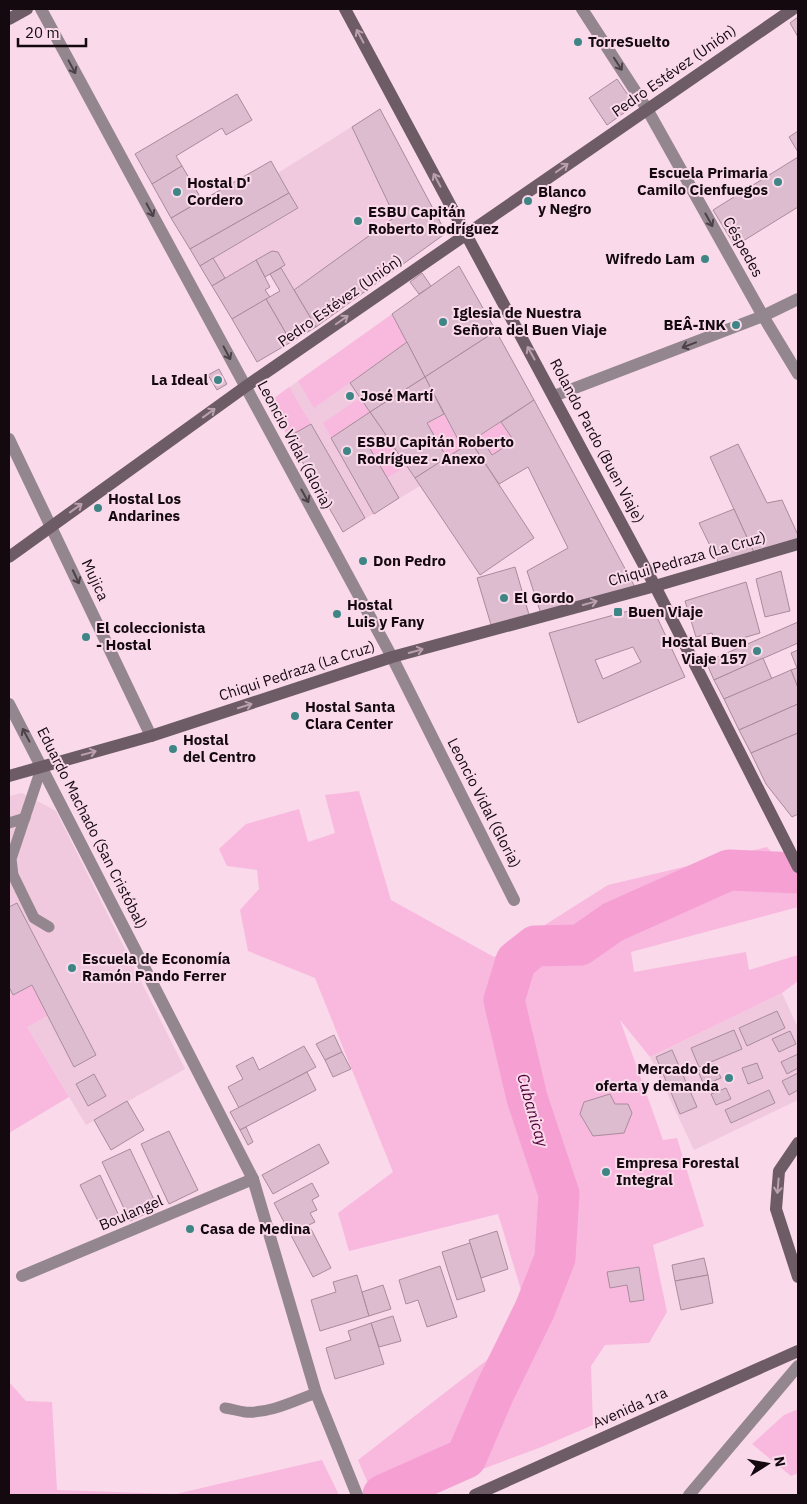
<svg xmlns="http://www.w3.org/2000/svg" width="807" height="1504" font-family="'IBM Plex Sans',sans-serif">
  <rect width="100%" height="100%" fill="#fad9eb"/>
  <g fill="#f0c9df">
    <polygon points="380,109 446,233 316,327 281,268 265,277 255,260 212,286 200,266 298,209 278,173"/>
    <polygon points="333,356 420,486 343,532 269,402"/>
    <polygon points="22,793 56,811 185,1069 86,1125 27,1027 9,1036 9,796"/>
    <polygon points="782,993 798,1028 798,1100 694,1150 650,1057"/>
  </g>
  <g fill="#f9b9de">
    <polygon points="392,314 407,342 314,408 298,381"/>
    <polygon points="289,387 311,424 288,437 269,402"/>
    <polygon points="361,397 370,412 331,438 323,423"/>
    <polygon points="444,414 462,447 447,458 427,423"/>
    <polygon points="501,422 514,441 492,455 480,436"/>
    <polygon points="386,435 407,466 387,478 369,447"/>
    <polygon points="359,791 391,900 494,957 608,885 767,847 790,873 798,888 798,907 631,952 634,972 746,952 749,970 798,955 798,981 782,993 650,1057 620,1020 663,1140 677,1138 704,1226 653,1245 667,1312 649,1343 605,1345 591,1366 593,1425 544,1446 483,1469 427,1495 373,1495 358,1460 487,1360 525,1303 498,1214 349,1251 338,1213 393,1172 315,978 248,951 240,910 259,889 257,870 227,866 219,849 246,824 299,809 308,842 335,833 325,795"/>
    <polygon points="32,985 47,1016 27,1027 69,1097 9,1133 9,997"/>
    <polygon points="9,1382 26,1401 52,1402 57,1490 176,1494 322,1460 339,1495 9,1495"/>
    <polygon points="796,1410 798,1410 798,1473 791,1476 752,1444 784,1415"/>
  </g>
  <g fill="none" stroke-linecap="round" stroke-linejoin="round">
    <polyline stroke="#f59fd2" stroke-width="41" points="383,1495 466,1458 494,1393 535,1309 555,1258 559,1194 527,1098 504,1000 516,961 535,946 580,945 613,922 729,870 798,873"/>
  </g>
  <g fill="#dcbcce" stroke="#a98b9c" fill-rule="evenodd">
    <polygon points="798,17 798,37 790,23"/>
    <polygon points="617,79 635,105 607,125 589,98"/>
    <polygon points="237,94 252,120 226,135 222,128 176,156 182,166 152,184 135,154"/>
    <polygon points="380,109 446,233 316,327 294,290 395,217 352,127"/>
    <polygon points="798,131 798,152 789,137"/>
    <polygon points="798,157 798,207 735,246 713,210"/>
    <polygon points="271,161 289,193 190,249 171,218"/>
    <polygon points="182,166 202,200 171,218 152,184"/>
    <polygon points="289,193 298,208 200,266 190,249"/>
    <polygon points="272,251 278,252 285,265 265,277 256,260"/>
    <polygon points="213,258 225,278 212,286 200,266"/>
    <polygon points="256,260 270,287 265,290 270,297 232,319 212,286"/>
    <polygon points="459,266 496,331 425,377 392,314"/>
    <polygon points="281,268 316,327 291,342 266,299 280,291 270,274"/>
    <polygon points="422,273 431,286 419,294 410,282"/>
    <polygon points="266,299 291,342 257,362 232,319"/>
    <polygon points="496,331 534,400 462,447 425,377"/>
    <polygon points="407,342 425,377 370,412 350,383"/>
    <polygon points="219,369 227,384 217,390 208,375"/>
    <polygon points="425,377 444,414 427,423 447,458 415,478 370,412"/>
    <polygon points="534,400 636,589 541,614 527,571 568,548 528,467 499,484 471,442 480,436 492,455 514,441 501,422"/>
    <polygon points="370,412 386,435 369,447 399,498 374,514 331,438"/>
    <polygon points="311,424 365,518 343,532 288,437"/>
    <polygon points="471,442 534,538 480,575 415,478"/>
    <polygon points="738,444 767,503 782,500 798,535 798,543 755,555 710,457"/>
    <polygon points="734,509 755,555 719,564 699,523"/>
    <polygon points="515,567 530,618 492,628 477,578"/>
    <polygon points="781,571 790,611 765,617 756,579"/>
    <polygon points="746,582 760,633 715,646 712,633 696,637 685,601"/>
    <path d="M639 608 655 613 685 677 578 723 549 633ZM633 647 641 662 603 679 595 660Z"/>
    <polygon points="798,622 798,643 714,680 706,662"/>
    <polygon points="798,650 798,688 791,670 797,668 791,653"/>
    <polygon points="763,658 772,679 724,699 714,680"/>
    <polygon points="791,670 798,688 798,704 739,730 724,699"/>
    <polygon points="798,704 798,733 751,753 739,730"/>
    <polygon points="798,733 798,814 792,817 766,784 751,753"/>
    <polygon points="17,903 96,1055 74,1067 32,985 13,995 9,987 9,907"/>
    <polygon points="777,1011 785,1028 747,1046 739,1028"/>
    <polygon points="734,1030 742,1049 699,1067 691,1048"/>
    <polygon points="790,1031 796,1044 779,1052 772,1039"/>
    <polygon points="334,1035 342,1052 325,1060 316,1044"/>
    <polygon points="304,1046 316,1067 239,1108 228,1087 243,1079 236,1066 253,1057 259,1070"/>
    <polygon points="672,1050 697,1107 680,1114 656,1057"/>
    <polygon points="342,1052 351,1069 333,1077 325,1060"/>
    <polygon points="798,1054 798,1068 787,1074 781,1062"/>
    <polygon points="757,1063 763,1078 748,1084 742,1068"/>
    <polygon points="715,1064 721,1078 704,1085 698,1071"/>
    <polygon points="307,1072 316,1090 240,1130 230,1112"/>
    <polygon points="798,1073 798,1090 789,1095 782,1081"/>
    <polygon points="94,1074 106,1096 88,1106 76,1084"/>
    <polygon points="726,1088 731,1099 716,1105 711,1094"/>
    <polygon points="769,1090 775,1103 731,1123 725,1110"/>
    <polygon points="610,1094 615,1104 628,1104 632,1113 624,1133 593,1136 580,1114 584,1102"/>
    <polygon points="127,1101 144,1130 111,1150 94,1120"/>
    <polygon points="246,1127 253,1142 248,1145 240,1130"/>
    <polygon points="169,1131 198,1190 169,1204 141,1144"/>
    <polygon points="319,1144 329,1163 273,1194 262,1175"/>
    <polygon points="130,1149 158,1208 130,1221 102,1162"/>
    <polygon points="100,1175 120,1218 101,1227 80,1185"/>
    <polygon points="312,1183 319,1196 312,1200 317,1210 310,1213 315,1222 309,1225 331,1268 313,1277 274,1203"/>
    <polygon points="497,1231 508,1269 481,1278 469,1240"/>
    <polygon points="470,1243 485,1291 457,1300 442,1252"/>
    <polygon points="704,1258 708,1275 675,1281 672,1265"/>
    <polygon points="440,1266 457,1317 427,1327 418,1300 406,1304 399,1280"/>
    <polygon points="639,1267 644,1300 630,1302 627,1285 610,1288 607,1272"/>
    <polygon points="357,1275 369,1316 320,1331 311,1300 336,1292 333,1282"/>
    <polygon points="708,1275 713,1303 681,1310 675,1281"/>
    <polygon points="383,1285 391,1309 369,1316 362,1292"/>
    <polygon points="393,1316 401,1341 379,1347 371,1323"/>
    <polygon points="371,1323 384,1364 335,1379 326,1348 351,1340 348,1331"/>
  </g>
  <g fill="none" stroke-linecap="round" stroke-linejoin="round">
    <g stroke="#94868e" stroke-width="11">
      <polyline points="42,766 11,859 13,875 34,918 49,927"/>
      <polyline points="9,823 25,818"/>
      <path d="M225 1408C232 1409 238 1411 245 1412 269 1414 294 1401 316 1393"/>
    </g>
    <g stroke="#94868e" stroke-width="12">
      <polyline points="41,9 392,657 514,900"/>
      <polyline points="582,9 647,109 763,316 798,374"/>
      <polyline points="554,396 763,316 798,299"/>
      <polyline points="9,439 151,736"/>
      <polyline points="9,704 253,1179 316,1393 357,1495"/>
      <polyline points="22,1276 253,1179"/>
      <polyline points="689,1495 798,1366"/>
    </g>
    <g stroke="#6d5b65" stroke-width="12">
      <polyline points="345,9 655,586 798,867"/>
      <polyline points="9,19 27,9"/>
      <polyline points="9,557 245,387 793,9"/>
      <polyline points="9,776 151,736 392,657 655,586 798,544"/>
      <polyline points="798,1143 779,1171 776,1209 798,1277"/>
      <polyline points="475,1495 798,1351"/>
    </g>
  </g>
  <defs><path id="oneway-shaft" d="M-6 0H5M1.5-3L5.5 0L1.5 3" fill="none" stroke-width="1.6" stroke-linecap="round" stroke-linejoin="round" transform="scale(1.25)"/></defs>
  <g stroke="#bba0af">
    <use href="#oneway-shaft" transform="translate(360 36) rotate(-118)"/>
    <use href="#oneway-shaft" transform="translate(562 168) rotate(-35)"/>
    <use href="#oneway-shaft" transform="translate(437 180) rotate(-118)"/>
    <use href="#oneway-shaft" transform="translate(342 320) rotate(-35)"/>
    <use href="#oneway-shaft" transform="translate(531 353) rotate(-119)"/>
    <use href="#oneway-shaft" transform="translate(209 413) rotate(-36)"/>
    <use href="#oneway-shaft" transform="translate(76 508) rotate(-36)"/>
    <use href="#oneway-shaft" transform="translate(590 603) rotate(-15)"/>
    <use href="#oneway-shaft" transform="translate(416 651) rotate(-15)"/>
    <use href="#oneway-shaft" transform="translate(245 706) rotate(-18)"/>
    <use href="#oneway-shaft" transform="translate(89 753) rotate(-15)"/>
    <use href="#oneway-shaft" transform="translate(778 1186) rotate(95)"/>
  </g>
  <g stroke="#4d4148">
    <use href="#oneway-shaft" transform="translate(618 64) rotate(57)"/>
    <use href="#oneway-shaft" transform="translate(72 67) rotate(62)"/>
    <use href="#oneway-shaft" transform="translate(150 210) rotate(62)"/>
    <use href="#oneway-shaft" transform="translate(709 220) rotate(61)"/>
    <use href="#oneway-shaft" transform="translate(689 345) rotate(159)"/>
    <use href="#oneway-shaft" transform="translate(227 353) rotate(62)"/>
    <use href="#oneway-shaft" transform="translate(305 496) rotate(61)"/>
    <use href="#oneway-shaft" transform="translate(76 577) rotate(65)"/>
    <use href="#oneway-shaft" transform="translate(26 735) rotate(-118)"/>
  </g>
  <g fill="#3e8685" stroke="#fad9eb" stroke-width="2">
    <circle cx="578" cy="42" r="5"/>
    <circle cx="778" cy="182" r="5"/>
    <circle cx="177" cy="192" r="5"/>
    <circle cx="528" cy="201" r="5"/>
    <circle cx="358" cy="221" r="5"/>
    <circle cx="705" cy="259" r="5"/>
    <circle cx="443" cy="322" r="5"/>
    <circle cx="736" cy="325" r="5"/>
    <circle cx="218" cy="380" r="5"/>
    <circle cx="350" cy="396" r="5"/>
    <circle cx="347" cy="451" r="5"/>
    <circle cx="98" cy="508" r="5"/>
    <circle cx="363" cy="561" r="5"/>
    <circle cx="504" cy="598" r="5"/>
    <rect x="613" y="607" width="10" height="10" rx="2.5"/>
    <circle cx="337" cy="614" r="5"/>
    <circle cx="86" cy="637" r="5"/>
    <circle cx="757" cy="651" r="5"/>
    <circle cx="295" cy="716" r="5"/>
    <circle cx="173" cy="749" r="5"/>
    <circle cx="72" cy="968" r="5"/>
    <circle cx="729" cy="1078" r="5"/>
    <circle cx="606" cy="1172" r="5"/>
    <circle cx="190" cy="1229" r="5"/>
  </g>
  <g text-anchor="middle" stroke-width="4" stroke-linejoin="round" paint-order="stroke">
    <g font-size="15" font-weight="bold" fill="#13090f" stroke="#fad9eb" text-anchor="start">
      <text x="588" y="47">TorreSuelto</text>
      <text x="768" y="178" text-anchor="end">Escuela Primaria<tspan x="768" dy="17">Camilo Cienfuegos</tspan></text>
      <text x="187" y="188">Hostal D'<tspan x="187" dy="17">Cordero</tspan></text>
      <text x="538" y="197">Blanco<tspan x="538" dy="17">y Negro</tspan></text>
      <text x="368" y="217">ESBU Capitán<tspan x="368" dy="17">Roberto Rodríguez</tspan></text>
      <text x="695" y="264" text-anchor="end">Wifredo Lam</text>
      <text x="453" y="318">Iglesia de Nuestra<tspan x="453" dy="17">Señora del Buen Viaje</tspan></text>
      <text x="726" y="330" text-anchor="end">BEÂ-INK</text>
      <text x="208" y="385" text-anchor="end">La Ideal</text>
      <text x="360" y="401">José Martí</text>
      <text x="357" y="447">ESBU Capitán Roberto<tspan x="357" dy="17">Rodríguez - Anexo</tspan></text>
      <text x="108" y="504">Hostal Los<tspan x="108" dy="17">Andarines</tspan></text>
      <text x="373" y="566">Don Pedro</text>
      <text x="514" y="603">El Gordo</text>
      <text x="347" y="610">Hostal<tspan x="347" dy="17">Luis y Fany</tspan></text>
      <text x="628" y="617">Buen Viaje</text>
      <text x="96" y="633">El coleccionista<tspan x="96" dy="17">- Hostal</tspan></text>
      <text x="747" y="647" text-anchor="end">Hostal Buen<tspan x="747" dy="17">Viaje 157</tspan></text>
      <text x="305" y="712">Hostal Santa<tspan x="305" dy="17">Clara Center</tspan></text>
      <text x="183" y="745">Hostal<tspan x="183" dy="17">del Centro</tspan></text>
      <text x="82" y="964">Escuela de Economía<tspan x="82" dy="17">Ramón Pando Ferrer</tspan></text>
      <text x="719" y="1074" text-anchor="end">Mercado de<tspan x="719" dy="17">oferta y demanda</tspan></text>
      <text x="616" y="1168">Empresa Forestal<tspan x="616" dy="17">Integral</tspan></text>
      <text x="200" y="1234">Casa de Medina</text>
    </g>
    <g font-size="15" fill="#13090f" stroke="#fad9eb">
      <text transform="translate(674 71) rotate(-35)" y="5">Pedro Estévez (Unión)</text>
      <text transform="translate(743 247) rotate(61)" y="5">Céspedes</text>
      <text transform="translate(340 301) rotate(-35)" y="5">Pedro Estévez (Unión)</text>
      <text transform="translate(597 441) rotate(62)" y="5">Rolando Pardo (Buen Viaje)</text>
      <text transform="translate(295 445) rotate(62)" y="5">Leoncio Vidal (Gloria)</text>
      <text transform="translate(687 559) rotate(-16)" y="5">Chiqui Pedraza (La Cruz)</text>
      <text transform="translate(95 580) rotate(65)" y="5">Mujica</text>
      <text transform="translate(297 671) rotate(-18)" y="5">Chiqui Pedraza (La Cruz)</text>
      <text transform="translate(484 803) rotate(63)" y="5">Leoncio Vidal (Gloria)</text>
      <text transform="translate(92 828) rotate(63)" y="5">Eduardo Machado (San Cristóbal)</text>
      <text transform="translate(131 1213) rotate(-23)" y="5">Boulangel</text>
      <text transform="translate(630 1408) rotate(-24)" y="5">Avenida 1ra</text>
    </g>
    <g font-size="16" font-style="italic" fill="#4d0037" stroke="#fad9eb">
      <text transform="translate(533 1110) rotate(74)" y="6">Cubanicay</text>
    </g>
  </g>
  <rect width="807" height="1504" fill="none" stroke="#13090f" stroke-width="20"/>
  <g transform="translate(767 1464) rotate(79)" stroke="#fad9eb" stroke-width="4" paint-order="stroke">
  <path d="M0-4L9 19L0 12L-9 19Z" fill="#13090f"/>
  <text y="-8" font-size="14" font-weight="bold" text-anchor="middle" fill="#13090f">N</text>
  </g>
  <path d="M18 38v8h68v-8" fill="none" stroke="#13090f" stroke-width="2.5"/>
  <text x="25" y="38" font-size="15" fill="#13090f" stroke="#fad9eb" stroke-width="4" paint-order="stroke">20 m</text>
</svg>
